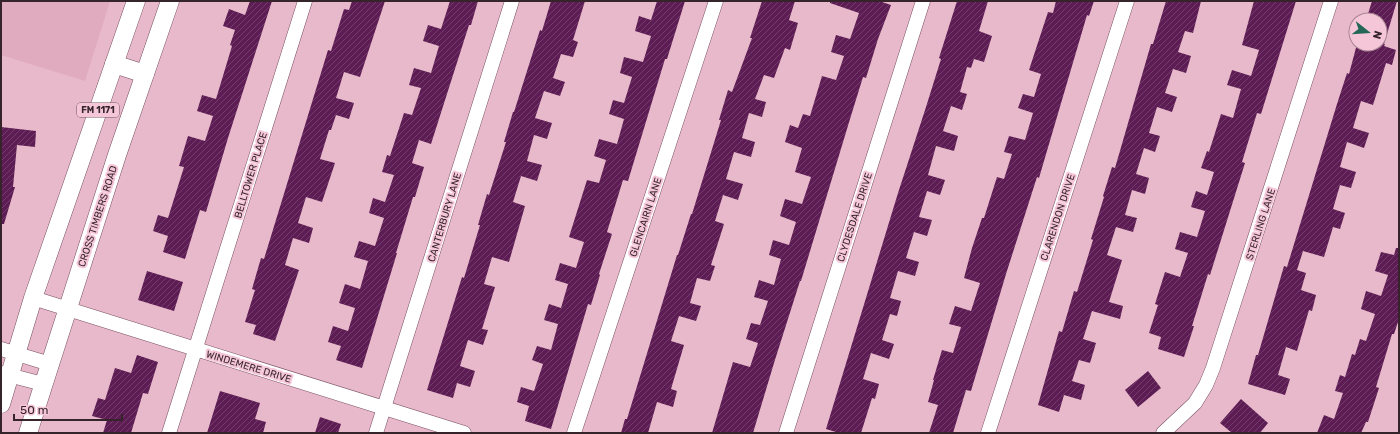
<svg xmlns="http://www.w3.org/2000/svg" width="1400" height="434" font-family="Rubik,sans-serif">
  <defs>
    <pattern id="building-hatch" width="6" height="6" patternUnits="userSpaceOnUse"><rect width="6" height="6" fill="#5d1d54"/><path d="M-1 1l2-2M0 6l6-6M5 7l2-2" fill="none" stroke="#713d69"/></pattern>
  </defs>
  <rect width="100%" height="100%" fill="#e8b9cb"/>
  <polygon fill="#e0abbf" points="1,1 110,1 85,81 1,55"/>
  <g fill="url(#building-hatch)">
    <polygon points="250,1 272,1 228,138 206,212 200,210 185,259 163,252 168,236 153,231 158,215 168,218 184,167 179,166 188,136 205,141 213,116 197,111 202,95 216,99 232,46 230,45 235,30 223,26 229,9 245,15"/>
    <polygon points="352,1 385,1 360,77 344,72 336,98 354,103 349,119 336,115 331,130 329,130 320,159 335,163 322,202 306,197 298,223 313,228 309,243 293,238 285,265 299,270 275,341 253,334 256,325 245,322 255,290 252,289 261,258 264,259 328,50 331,51 344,9 349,10"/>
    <polygon points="450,1 478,1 471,25 469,25 431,144 419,140 412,163 424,167 415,197 413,197 396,253 397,253 362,368 336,360 341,346 328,342 333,326 348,331 355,308 339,303 345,284 360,289 368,261 354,257 359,241 375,246 384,218 369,213 373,198 385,202 394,175 382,172 387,155 390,156 404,113 412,115 421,88 409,85 414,68 431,73 439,46 423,41 428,25 441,29"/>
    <polygon points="551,1 585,1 573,40 578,42 573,57 561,54 553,78 565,82 560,96 544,91 535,118 552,123 547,139 534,135 527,161 542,165 537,181 521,176 513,202 525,206 509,262 492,257 484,284 495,287 482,329 488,330 483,345 468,340 460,366 475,371 470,387 457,383 453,398 427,390 462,277 464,278 480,225 478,225 487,194 489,195 506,142 504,142 513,112 514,112 540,30 542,31"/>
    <polygon points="657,1 685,1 667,59 665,59 628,181 623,180 607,232 612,234 599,274 600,275 591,305 588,304 551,429 525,421 529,406 517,402 521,387 534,391 543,364 532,360 537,346 551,350 558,324 544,320 549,304 561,308 568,284 555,280 560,263 576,268 584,242 569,237 587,180 599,183 606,160 594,156 599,139 617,144 624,119 609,114 613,100 624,103 632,77 620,73 624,57 643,62 651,36 635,31 639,16 651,20"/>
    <polygon points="762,1 795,1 789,20 798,23 790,50 785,48 774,78 764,75 755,99 766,102 762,117 749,113 742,138 755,142 751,157 734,152 726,179 743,184 738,200 723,195 715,221 724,224 711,265 715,266 710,281 697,278 690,303 701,306 696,321 679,316 671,341 684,345 671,389 677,391 673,407 657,402 648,433 621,433 625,419 627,419 677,255 678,255 691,214 692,214 721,120 719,120 728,90 732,92 752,38 750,38"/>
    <polygon points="830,1 879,1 891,5 878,39 866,78 863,77 850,119 801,281 800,281 774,363 753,433 712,433 733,362 750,367 758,343 746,339 751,323 760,325 768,301 754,297 759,280 774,285 781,259 769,255 773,240 789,245 796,222 780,216 785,199 802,204 811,177 795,172 802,148 785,142 790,125 798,128 803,114 810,116 822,76 836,80 844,56 831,52 836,35 850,39 859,13 830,3"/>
    <polygon points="957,1 988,1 979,31 992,36 984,62 974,59 971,68 967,67 960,92 967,94 962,110 951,106 943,131 958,136 954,151 936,146 928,175 945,180 940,195 927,191 919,217 932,220 927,236 914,232 906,258 919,262 915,276 898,271 890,298 901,301 897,316 890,314 882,340 894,344 889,359 871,353 863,379 879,384 875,399 872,398 861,433 839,433 826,429 898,193 926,107 941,59 939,58"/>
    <polygon points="1056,1 1094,1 1089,16 1087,15 1039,178 1037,177 1006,274 971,391 966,390 953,433 929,433 938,405 928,402 934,380 933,380 942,350 953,353 961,327 949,324 955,306 971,311 980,283 964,278 972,248 982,218 984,218 997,177 1004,179 1012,154 1004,152 1009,136 1025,140 1033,113 1018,108 1023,94 1034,97 1041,74 1029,70 1048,12 1053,13"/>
    <polygon points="1166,1 1201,1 1193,33 1185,31 1178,52 1191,56 1186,73 1173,69 1165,93 1177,97 1172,112 1157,107 1149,133 1160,136 1155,152 1144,148 1136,174 1149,178 1145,194 1132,190 1125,215 1137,218 1133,232 1116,227 1107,255 1122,260 1109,302 1123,306 1120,319 1092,311 1083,339 1096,343 1090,363 1079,360 1072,381 1085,385 1081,400 1064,395 1059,412 1038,405 1059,331 1062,332 1074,291 1077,292 1093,240 1091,239 1104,197 1103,196 1112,167 1115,168 1151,44 1153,44"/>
    <polygon points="1254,1 1296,1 1261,114 1257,113 1242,162 1245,163 1210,275 1208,274 1192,326 1194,326 1184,357 1158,349 1161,337 1149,333 1158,305 1155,304 1165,272 1180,277 1188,253 1175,249 1180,232 1197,237 1205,211 1191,207 1196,191 1207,195 1214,172 1201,168 1207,151 1209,152 1221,114 1233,118 1241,89 1227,85 1232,70 1251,76 1259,50 1242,45"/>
    <polygon points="1372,1 1397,1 1384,44 1385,44 1384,46 1396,50 1392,65 1386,63 1373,105 1361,101 1353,128 1369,133 1364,148 1347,142 1340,167 1356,172 1351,188 1340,185 1333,209 1345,213 1340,229 1333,227 1324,257 1303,251 1297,270 1306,273 1301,290 1316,295 1312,311 1309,310 1297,351 1286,347 1278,375 1290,379 1285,395 1248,384 1256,355 1258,355 1284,266 1287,267 1337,104 1347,73 1349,74 1357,44 1380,44 1380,20 1367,17"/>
    <polygon points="1,127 36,131 35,147 17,145 13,187 15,187 4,224 1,224"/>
    <polygon points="1396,248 1399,248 1399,319 1394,334 1392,334 1376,387 1379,388 1368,422 1366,422 1361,433 1317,433 1324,415 1334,419 1343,393 1335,391 1340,375 1345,377 1352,354 1355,355 1360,339 1366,341 1375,314 1361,309 1366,291 1381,296 1388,275 1375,271 1381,252 1394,255"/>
    <polygon points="147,271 183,282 174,311 138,300"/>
    <polygon points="137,355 158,362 148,394 143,393 131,433 103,433 107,420 92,416 98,398 105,400 115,368 131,373"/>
    <polygon points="1148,371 1161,388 1138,407 1125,390"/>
    <polygon points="220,391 260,403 255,419 266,422 263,433 207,433"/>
    <polygon points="1241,399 1268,423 1260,433 1232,433 1220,423"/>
    <polygon points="320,417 341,424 338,433 315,433"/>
  </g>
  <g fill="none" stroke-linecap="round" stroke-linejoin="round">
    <g stroke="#785060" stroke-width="15">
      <g id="minor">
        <polyline points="33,298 464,433"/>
        <polyline points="1,349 50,364"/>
        <polyline points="1,373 43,384"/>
        <polyline points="169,433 305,1"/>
        <polyline points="376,433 512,1"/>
        <polyline points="574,433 716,1"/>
        <polyline points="786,433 923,1"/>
        <polyline points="988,433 1127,1"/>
        <polyline points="1163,433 1195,403 1206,385 1213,368 1331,1"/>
      </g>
    </g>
    <g stroke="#785060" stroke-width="19">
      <g id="major">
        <polyline points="114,64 145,74"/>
        <polyline points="1,404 33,298 136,1"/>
        <polyline points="28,433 117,155 170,1"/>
      </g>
    </g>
    <use href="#minor" stroke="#fff" stroke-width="14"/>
    <use href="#major" stroke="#fff" stroke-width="18"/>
  </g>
  <g text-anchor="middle" stroke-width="4" stroke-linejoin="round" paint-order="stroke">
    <rect fill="#f5c6d8" stroke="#6f555f" stroke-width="1" x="77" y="103" width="42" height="14" rx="3"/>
    <g font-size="9" font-weight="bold" fill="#36242b">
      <text x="98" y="113">FM 1171</text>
    </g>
    <g font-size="10" fill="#36242b" stroke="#f5c6d8">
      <text transform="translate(250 175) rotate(-73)" y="4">BELLTOWER PLACE</text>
      <text transform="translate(97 216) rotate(-72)" y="4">CROSS TIMBERS ROAD</text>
      <text transform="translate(444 217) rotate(-73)" y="4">CANTERBURY LANE</text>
      <text transform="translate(645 217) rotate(-72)" y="4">GLENCAIRN LANE</text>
      <text transform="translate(854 217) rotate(-72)" y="4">CLYDESDALE DRIVE</text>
      <text transform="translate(1057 217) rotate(-72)" y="4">CLARENDON DRIVE</text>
      <text transform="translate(1260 224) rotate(-72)" y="4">STERLING LANE</text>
      <text transform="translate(249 366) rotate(17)" y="4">WINDEMERE DRIVE</text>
    </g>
  </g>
  <rect width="1400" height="434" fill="none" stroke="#36242b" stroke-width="4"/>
  <g transform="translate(1368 32) rotate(107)"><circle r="19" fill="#f5c6d8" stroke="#a98593"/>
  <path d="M0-3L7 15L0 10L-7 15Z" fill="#256757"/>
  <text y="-6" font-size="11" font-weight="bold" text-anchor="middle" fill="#36242b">N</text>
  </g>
  <path d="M14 414v6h108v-6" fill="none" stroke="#36242b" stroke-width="2"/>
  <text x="20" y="414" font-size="12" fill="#36242b" stroke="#f5c6d8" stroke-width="3" paint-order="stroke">50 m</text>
</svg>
